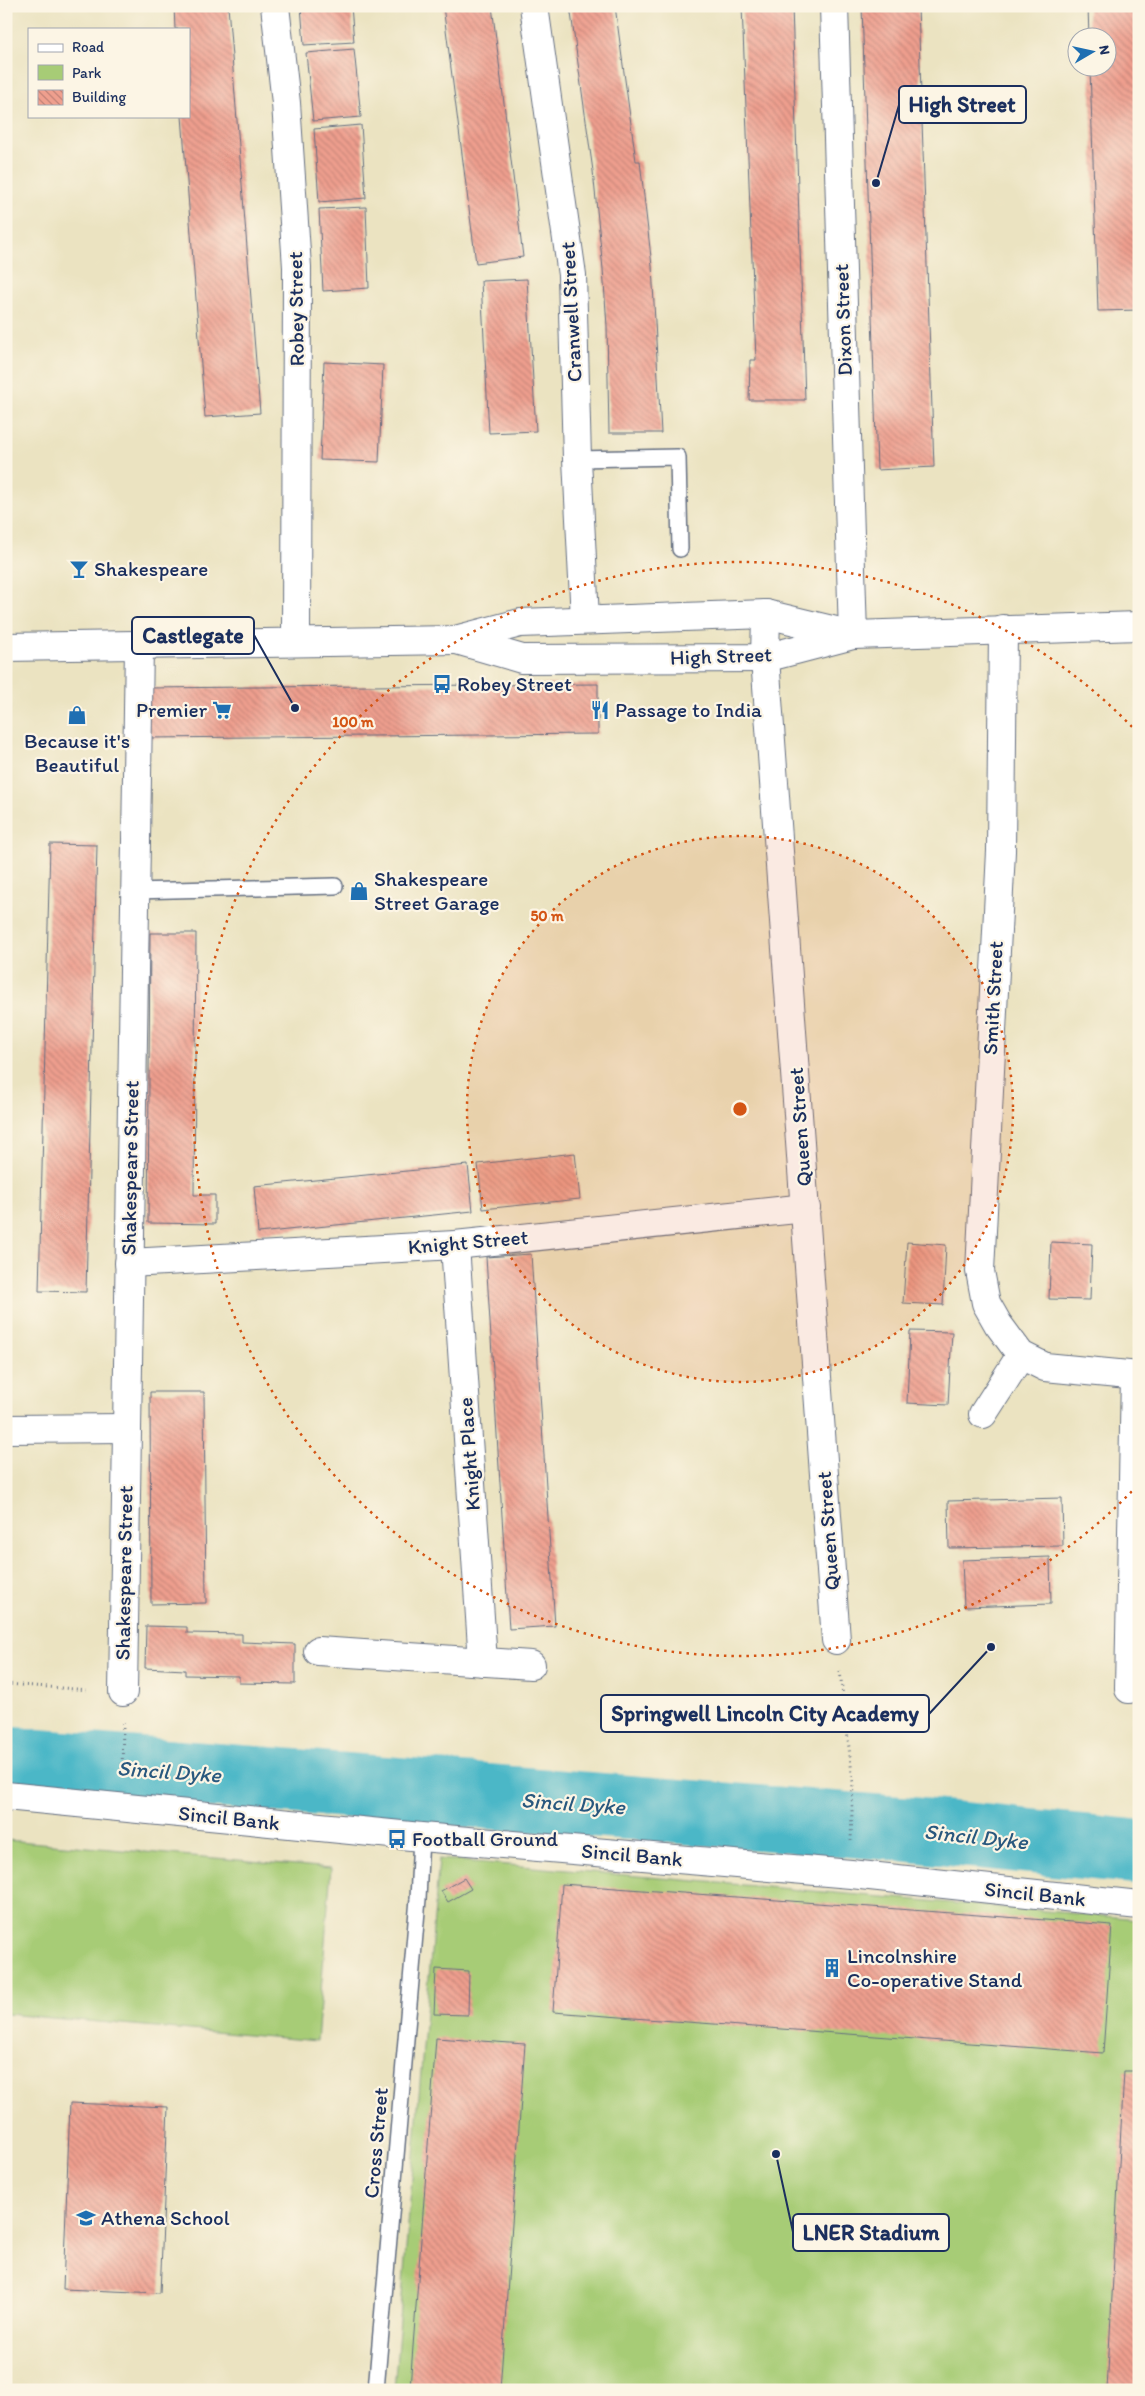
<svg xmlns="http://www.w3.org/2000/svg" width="1145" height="2396" font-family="Itim,sans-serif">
  <defs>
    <pattern id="building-back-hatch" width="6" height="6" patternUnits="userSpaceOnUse" patternTransform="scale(1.25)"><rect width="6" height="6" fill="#ef9f8e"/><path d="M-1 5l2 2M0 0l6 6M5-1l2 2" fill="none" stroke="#c18277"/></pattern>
  </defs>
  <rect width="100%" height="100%" fill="#fcf5e5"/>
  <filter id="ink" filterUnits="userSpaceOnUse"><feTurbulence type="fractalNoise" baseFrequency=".02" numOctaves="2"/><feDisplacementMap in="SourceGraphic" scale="10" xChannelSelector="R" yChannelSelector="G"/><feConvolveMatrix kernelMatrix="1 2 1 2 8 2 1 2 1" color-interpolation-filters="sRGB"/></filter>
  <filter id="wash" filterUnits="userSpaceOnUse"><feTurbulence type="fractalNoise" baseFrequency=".0096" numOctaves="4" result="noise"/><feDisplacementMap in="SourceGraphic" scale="20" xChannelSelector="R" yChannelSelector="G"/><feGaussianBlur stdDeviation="1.12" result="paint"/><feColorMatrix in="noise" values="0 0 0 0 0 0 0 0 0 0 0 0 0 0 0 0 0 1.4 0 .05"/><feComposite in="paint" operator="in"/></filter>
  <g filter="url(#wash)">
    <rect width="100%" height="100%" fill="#ebe3c1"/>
    <g fill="#a7cc76" stroke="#617e6a">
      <polygon points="6,1840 331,1868 317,2041 6,2014"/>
      <polygon points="439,1859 1139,1919 1139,2390 394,2390"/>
    </g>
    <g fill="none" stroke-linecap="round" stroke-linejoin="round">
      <polyline stroke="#4bb7c7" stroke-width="65" points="6,1759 905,1829 1139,1852"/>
    </g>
    <g id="blocks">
      <g fill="url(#building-back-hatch)">
        <polygon points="174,6 228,6 260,413 205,417 182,116 189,116 189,29 175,29"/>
        <polygon points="301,6 351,6 354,42 304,45"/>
        <polygon points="443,6 492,6 523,257 476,263"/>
        <polygon points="570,6 615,6 636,161 640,161 652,266 661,433 609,433 607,326 603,269 593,171"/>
        <polygon points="742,6 792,6 805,400 749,400 750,360 756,360"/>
        <polygon points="862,6 918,6 934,467 877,470"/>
        <polygon points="1088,6 1135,6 1139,111 1139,310 1098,311 1090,68 1108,68 1108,38 1089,38"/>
        <polygon points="354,49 361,117 313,121 306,53"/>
        <polygon points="361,125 366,198 319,202 314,129"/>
        <polygon points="366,207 369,288 323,291 319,209"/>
        <polygon points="527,279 536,431 489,433 481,281"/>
        <polygon points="324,362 383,365 379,462 320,460"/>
        <polygon points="598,684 598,734 146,738 145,688"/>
        <polygon points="50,844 97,845 86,1292 39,1291"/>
        <polygon points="150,933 196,933 194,1195 215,1195 215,1224 148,1223"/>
        <polygon points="575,1153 580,1199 483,1209 478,1164"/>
        <polygon points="468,1165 473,1211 258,1233 254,1186"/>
        <polygon points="907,1242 946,1245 943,1305 903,1303"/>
        <polygon points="1051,1242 1092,1244 1090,1300 1049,1299"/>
        <polygon points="531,1254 555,1626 509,1629 486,1257"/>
        <polygon points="910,1331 952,1332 948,1405 907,1403"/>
        <polygon points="150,1392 204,1392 206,1603 151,1604"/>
        <polygon points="1062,1498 1063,1546 949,1548 948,1501"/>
        <polygon points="1050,1557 1051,1604 964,1607 962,1560"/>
        <polygon points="146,1626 187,1627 187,1633 242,1634 242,1642 295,1644 295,1684 239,1683 239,1676 185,1675 185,1670 145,1668"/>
        <polygon points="464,1878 471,1889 448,1902 441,1891"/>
        <polygon points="562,1884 1112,1925 1103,2053 553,2012"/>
        <polygon points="436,1969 469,1971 468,2015 434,2014"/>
        <polygon points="436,2038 525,2044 500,2390 410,2387"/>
        <polygon points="1124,2071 1139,2071 1139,2390 1107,2390"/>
        <polygon points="70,2103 168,2107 160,2293 63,2289"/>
      </g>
    </g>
  </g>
  <g filter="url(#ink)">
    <use href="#blocks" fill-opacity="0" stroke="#646e81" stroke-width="1"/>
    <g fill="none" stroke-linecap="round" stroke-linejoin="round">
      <g stroke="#646e81" stroke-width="18">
        <g id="lane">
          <polyline points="577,459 678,457 680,549"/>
          <polyline points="134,891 335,886"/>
          <polyline points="376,2390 418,1899 421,1837"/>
        </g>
      </g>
      <g stroke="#646e81" stroke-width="30">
        <g id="street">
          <polyline points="275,6 286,103 297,267 296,642"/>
          <polyline points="534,6 572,275 577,459 585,619"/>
          <polyline points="766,614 765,658 836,1640"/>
          <polyline points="1003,629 1001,851 980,1271 986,1303 998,1324 1021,1355 1045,1367 1139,1376"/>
          <polyline points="455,1245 483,1662"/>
          <polyline points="129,1263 455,1245 806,1208"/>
          <polyline points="983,1414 1021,1355"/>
          <polyline points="6,1429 126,1428"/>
          <polyline points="318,1651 531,1665"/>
          <polyline points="1129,1689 1135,1376"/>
          <polyline points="123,1692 139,645"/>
          <polyline points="6,1796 421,1837 851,1874 1139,1905"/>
        </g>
      </g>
      <g stroke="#646e81" stroke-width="30">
        <g id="secondary">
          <polyline points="834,6 853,635"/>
          <polyline points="457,640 522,659 765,658 853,635 1139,626"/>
          <polyline points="6,647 455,640 520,623 766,614 853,635"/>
        </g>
      </g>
      <g stroke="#646e81" stroke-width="3" stroke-dasharray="1 4" stroke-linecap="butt">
        <polyline points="840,1671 853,1782 851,1841"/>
        <polyline points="6,1684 90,1690"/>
        <polyline points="122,1774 123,1723"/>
      </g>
      <use href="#lane" stroke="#fff" stroke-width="15"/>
      <use href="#street" stroke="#fff" stroke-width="28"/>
      <use href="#secondary" stroke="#fff" stroke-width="28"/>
    </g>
  </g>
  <circle cx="740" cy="1109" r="273" fill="#d45514" fill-opacity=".12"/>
  <g fill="none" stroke="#d45514" stroke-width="2.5" stroke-dasharray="2.5 5">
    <circle cx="740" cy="1109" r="273"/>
    <path d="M1137 1486A547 547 0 1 1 1137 732"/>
  </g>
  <defs>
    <g id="bar-bare" transform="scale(1.5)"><path d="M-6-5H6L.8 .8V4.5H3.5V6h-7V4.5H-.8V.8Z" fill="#1f6fb2" stroke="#fcf5e5" stroke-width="2.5" paint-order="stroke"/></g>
    <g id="bus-bare" transform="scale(1.5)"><path d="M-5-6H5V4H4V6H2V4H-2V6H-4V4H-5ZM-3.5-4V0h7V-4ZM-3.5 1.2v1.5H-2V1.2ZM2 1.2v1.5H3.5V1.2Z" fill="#1f6fb2" stroke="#fcf5e5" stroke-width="2.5" paint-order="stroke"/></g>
    <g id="supermarket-bare" transform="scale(1.5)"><path d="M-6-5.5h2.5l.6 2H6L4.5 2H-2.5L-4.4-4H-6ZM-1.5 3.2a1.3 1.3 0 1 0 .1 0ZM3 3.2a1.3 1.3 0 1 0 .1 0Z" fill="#1f6fb2" stroke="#fcf5e5" stroke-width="2.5" paint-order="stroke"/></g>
    <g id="restaurant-bare" transform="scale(1.5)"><path d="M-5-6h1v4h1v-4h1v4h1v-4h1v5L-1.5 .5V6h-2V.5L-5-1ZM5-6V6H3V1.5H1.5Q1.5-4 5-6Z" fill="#1f6fb2" stroke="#fcf5e5" stroke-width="2.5" paint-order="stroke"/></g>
    <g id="shop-bare" transform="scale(1.5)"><path d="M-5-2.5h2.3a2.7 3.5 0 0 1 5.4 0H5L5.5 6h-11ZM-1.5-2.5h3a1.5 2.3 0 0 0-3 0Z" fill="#1f6fb2" stroke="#fcf5e5" stroke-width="2.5" paint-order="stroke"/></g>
    <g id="building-bare" transform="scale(1.5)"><path d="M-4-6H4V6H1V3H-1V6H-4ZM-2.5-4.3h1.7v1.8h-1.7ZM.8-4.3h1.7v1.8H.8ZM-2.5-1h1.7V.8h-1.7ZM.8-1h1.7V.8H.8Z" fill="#1f6fb2" stroke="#fcf5e5" stroke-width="2.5" paint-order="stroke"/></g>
    <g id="school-bare" transform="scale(1.5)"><path d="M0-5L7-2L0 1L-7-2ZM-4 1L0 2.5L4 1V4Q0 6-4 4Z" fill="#1f6fb2" stroke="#fcf5e5" stroke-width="2.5" paint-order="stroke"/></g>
  </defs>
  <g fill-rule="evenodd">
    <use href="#bar-bare" x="79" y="569"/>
    <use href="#bus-bare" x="442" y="684"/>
    <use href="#supermarket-bare" x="222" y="710"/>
    <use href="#restaurant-bare" x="600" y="710"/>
    <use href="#shop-bare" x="77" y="715"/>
    <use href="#shop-bare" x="359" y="891"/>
    <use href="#bus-bare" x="397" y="1839"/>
    <use href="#building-bare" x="832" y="1968"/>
    <use href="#school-bare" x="86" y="2218"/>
  </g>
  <g text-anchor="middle" stroke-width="4.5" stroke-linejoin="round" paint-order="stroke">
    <g font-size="21" fill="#1b2f5e" stroke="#fcf5e5">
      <text transform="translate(296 309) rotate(-91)" y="7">Robey Street</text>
      <text transform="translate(571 312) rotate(-93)" y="7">Cranwell Street</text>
      <text transform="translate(843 320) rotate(-92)" y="7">Dixon Street</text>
      <text transform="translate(721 656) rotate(-2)" y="7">High Street</text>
      <text transform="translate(993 998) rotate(-87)" y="7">Smith Street</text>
      <text transform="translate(800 1127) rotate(-94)" y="7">Queen Street</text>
      <text transform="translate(130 1168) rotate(-89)" y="7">Shakespeare Street</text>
      <text transform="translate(468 1242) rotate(-5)" y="7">Knight Street</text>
      <text transform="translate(469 1454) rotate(-94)" y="7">Knight Place</text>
      <text transform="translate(828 1531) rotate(-94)" y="7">Queen Street</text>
      <text transform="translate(124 1573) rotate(-89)" y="7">Shakespeare Street</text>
      <text transform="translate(229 1818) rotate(6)" y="7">Sincil Bank</text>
      <text transform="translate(632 1855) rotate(5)" y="7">Sincil Bank</text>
      <text transform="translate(1035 1894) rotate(6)" y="7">Sincil Bank</text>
      <text transform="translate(376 2143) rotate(-85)" y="7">Cross Street</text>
    </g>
    <g font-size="21" fill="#1b2f5e" stroke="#fcf5e5" text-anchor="start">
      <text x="94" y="576">Shakespeare</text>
      <text x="457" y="691">Robey Street</text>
      <text x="207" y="717" text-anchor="end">Premier</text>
      <text x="615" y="717">Passage to India</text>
      <text x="77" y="748" text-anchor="middle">Because it's<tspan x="77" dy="24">Beautiful</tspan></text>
      <text x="374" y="886">Shakespeare<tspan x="374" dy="24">Street Garage</tspan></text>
      <text x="412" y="1846">Football Ground</text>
      <text x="847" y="1963">Lincolnshire<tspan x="847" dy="24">Co-operative Stand</tspan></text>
      <text x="101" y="2225">Athena School</text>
    </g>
    <g font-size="22" font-style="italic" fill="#29587e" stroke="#fcf5e5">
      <text transform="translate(169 1771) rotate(4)" y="8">Sincil Dyke</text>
      <text transform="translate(573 1803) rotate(4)" y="8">Sincil Dyke</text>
      <text transform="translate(976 1836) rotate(6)" y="8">Sincil Dyke</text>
    </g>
  </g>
  <circle cx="740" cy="1109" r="8" fill="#d45514" stroke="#fcf5e5" stroke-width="2.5"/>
  <g font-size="15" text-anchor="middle" font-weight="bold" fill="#d45514" stroke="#fcf5e5" stroke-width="4.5" stroke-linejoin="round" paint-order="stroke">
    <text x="353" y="727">100 m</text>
    <text x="547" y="921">50 m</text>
  </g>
  <path fill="none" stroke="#1b2f5e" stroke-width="2" d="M876 183L899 105M295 708L254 635M991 1647L929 1714M776 2154L793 2232"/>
  <g fill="#1b2f5e" stroke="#fcf5e5" stroke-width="2">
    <circle cx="876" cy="183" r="5"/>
    <circle cx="295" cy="708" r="5"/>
    <circle cx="991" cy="1647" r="5"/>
    <circle cx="776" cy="2154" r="5"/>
  </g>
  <g fill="#fcf5e5" stroke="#1b2f5e" stroke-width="2">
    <rect x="899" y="86" width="127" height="37" rx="5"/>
    <rect x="132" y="617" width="122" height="37" rx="5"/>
    <rect x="601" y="1695" width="328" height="37" rx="5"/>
    <rect x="793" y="2214" width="156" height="37" rx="5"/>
  </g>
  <g font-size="22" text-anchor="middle" font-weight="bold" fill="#1b2f5e">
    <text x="962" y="112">High Street</text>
    <text x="193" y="643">Castlegate</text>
    <text x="765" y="1721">Springwell Lincoln City Academy</text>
    <text x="871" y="2240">LNER Stadium</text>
  </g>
  <rect width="1145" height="2396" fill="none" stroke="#fcf5e5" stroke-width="25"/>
  <rect x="28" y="28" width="162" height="90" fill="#fcf5e5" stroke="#a2a6af"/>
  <rect x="38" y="44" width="25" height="8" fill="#ffffff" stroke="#a2a6af"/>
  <text x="72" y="52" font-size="15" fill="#1b2f5e">Road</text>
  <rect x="38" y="65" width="25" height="15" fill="#a7cc76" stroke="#a2a6af"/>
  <text x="72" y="78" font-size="15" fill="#1b2f5e">Park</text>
  <rect x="38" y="90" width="25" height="15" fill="url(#building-back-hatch)" stroke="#a2a6af"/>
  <text x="72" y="102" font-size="15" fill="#1b2f5e">Building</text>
  <g transform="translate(1092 52) rotate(81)"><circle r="24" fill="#fcf5e5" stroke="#a2a6af"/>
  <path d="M0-4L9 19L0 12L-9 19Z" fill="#1f6fb2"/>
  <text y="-8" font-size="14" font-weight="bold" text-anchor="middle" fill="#1b2f5e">N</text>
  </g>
</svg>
